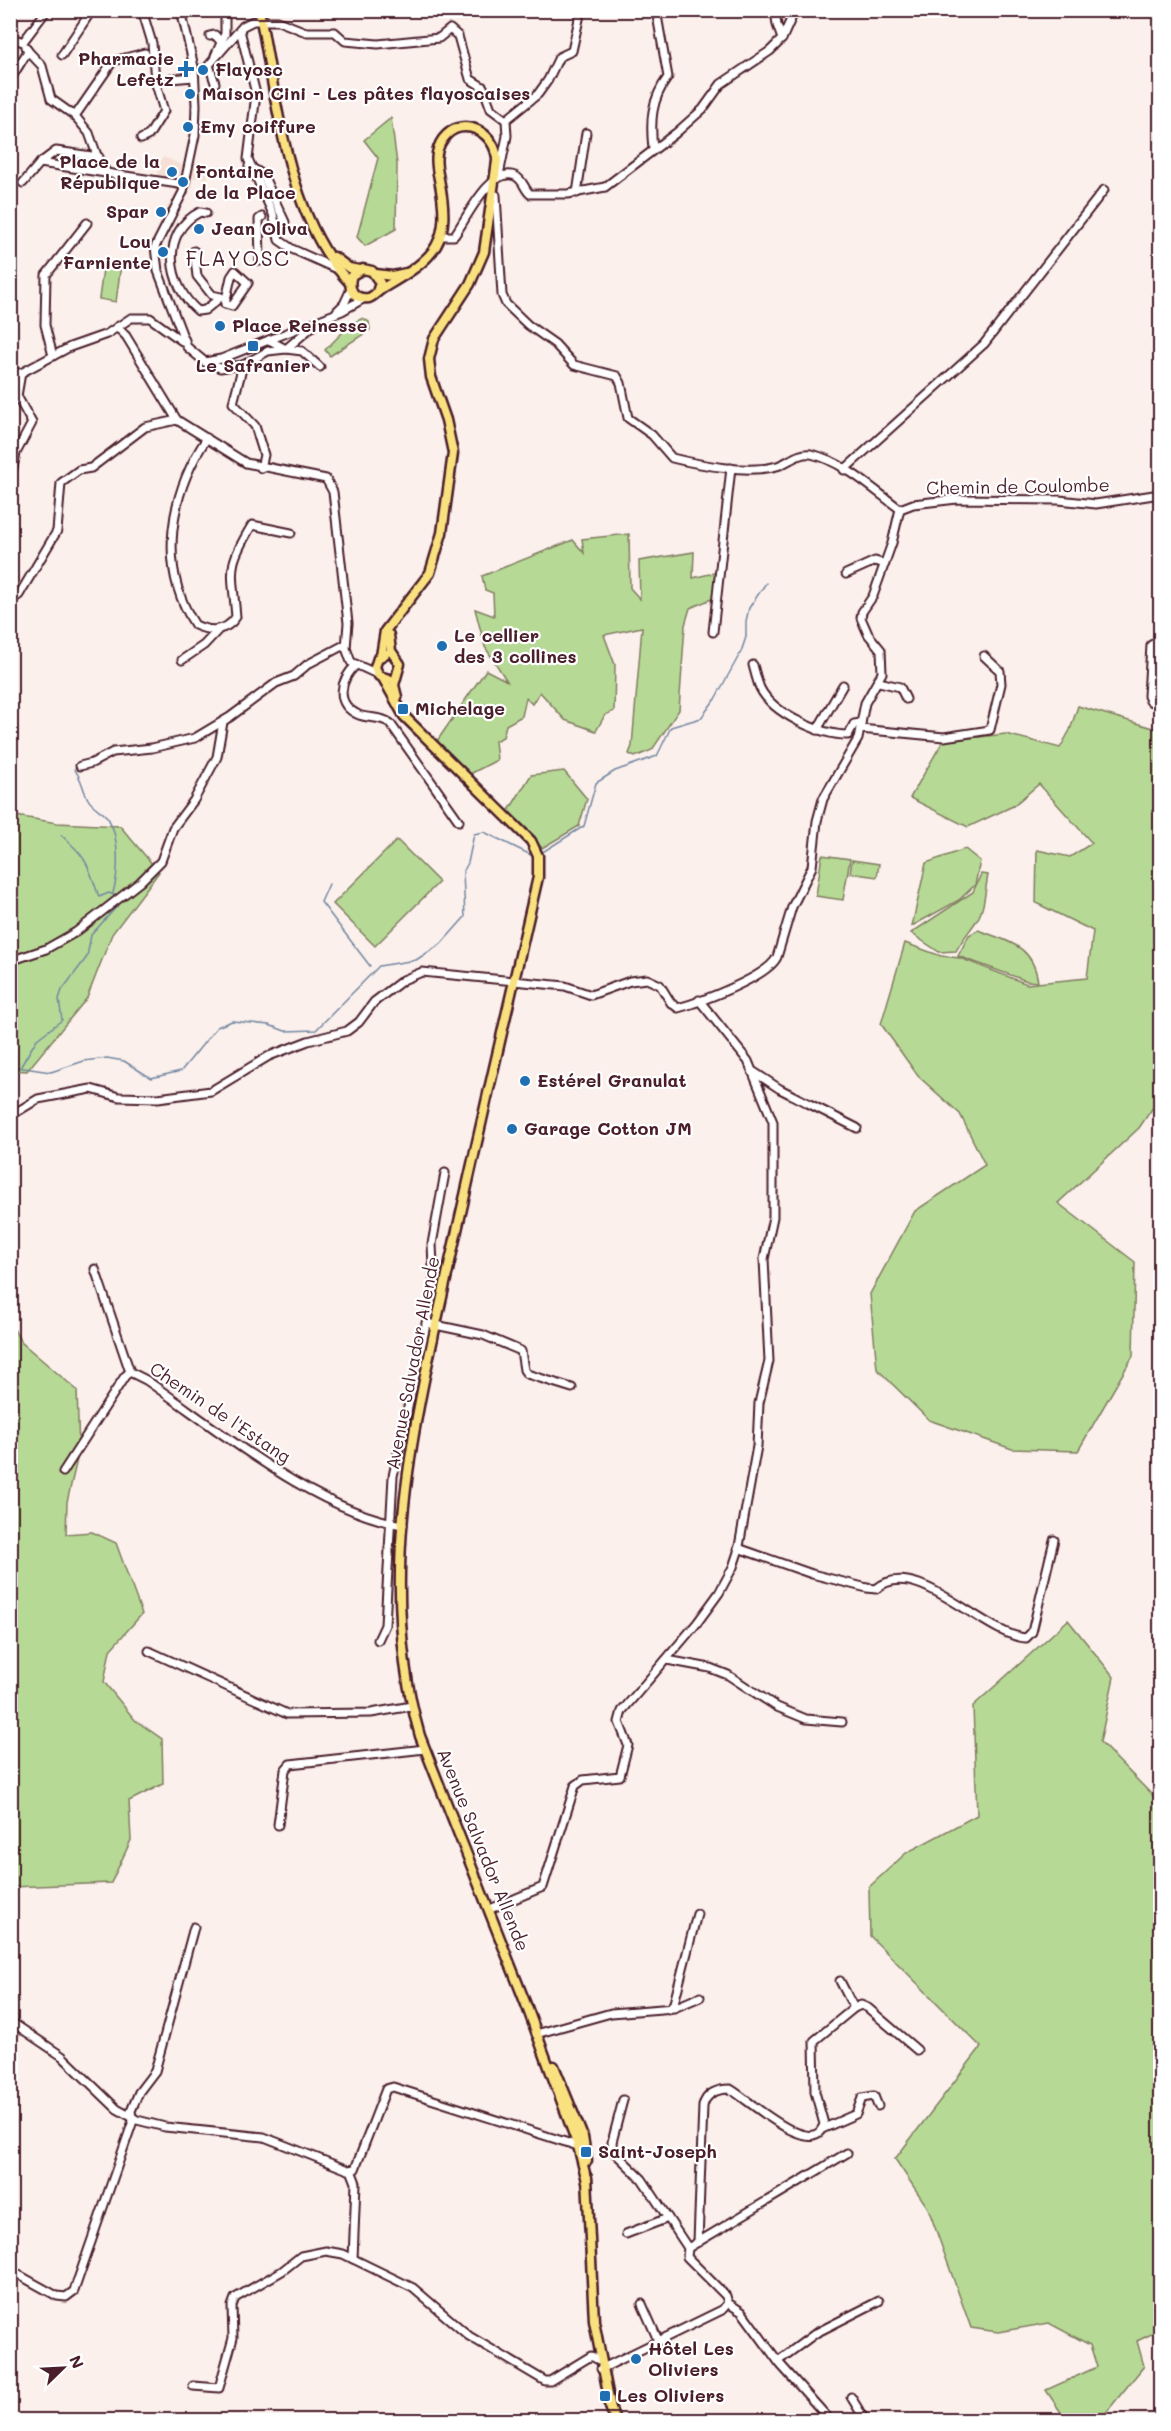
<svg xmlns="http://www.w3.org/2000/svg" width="1171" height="2431" font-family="Mali,sans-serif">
  <rect width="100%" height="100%" fill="#fbf0ec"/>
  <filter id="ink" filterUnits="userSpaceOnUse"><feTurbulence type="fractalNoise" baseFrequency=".0167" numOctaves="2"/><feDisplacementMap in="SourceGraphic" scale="12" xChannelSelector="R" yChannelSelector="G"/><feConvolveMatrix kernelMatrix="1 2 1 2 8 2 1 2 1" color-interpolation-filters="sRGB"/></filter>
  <g filter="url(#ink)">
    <polygon fill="#f6dfd5" points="164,157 186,167 192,161 209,167 208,178 192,178 193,187 189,189 173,218 165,218 169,210 167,208 182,181 157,179 158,163"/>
    <g fill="#b6da95" stroke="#807c60" stroke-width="1.5">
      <polygon points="391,118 397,164 396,229 365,246 357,237 378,158 364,140"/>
      <polygon points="104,261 121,264 116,302 99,299"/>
      <polygon points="363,318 369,322 370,330 330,356 325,350 344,331 344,327"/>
      <polygon points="629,534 630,588 640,599 639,561 694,552 693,578 718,572 714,598 690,608 685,625 679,710 652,750 635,757 629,754 632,746 642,627 604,635 615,665 614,711 605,715 596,731 565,720 540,692 532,704 526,698 522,716 506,725 503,737 495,741 497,760 470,774 437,741 486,670 507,681 485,647 475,609 494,616 493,593 485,590 482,576 573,540 584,553 582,539"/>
      <polygon points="1078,706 1160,730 1160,1097 1139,1128 1058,1203 1135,1262 1133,1356 1078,1451 1012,1449 929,1420 877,1369 870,1294 915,1211 985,1165 960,1114 918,1076 881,1024 905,943 941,956 960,958 1027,984 1087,978 1093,931 1036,903 1037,850 1070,857 1092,843 1039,784 1013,806 968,827 910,798 943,741 1006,734 1060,748 1070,730"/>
      <polygon points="564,771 587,799 579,826 542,848 508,812 531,775"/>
      <polygon points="10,815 57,823 120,826 159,872 112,934 87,998 27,1071 11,1070"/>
      <polygon points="397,840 439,882 375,946 333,904"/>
      <polygon points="965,849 980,861 975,885 959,900 912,926 926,863"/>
      <polygon points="822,855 850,859 843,900 816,896"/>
      <polygon points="852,860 879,864 877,877 850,873"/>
      <path d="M981 874 988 875C985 889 985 911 975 923 968 933 962 940 956 951L939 952 911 933 973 892Z"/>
      <path d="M978 930C1009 942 1033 945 1038 982L1027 981 958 956 969 935Z"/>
      <polygon points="10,1322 21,1342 77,1390 79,1451 67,1502 66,1534 92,1532 116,1543 142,1614 110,1650 104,1682 135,1720 162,1739 163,1784 129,1801 131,1840 111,1883 11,1887"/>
      <polygon points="1068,1620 1114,1677 1100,1742 1160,1803 1160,1985 1153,2008 1160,2041 1160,2330 1137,2341 1144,2366 1100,2420 1066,2420 1046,2390 1097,2367 1090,2345 1049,2323 998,2332 971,2328 928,2208 895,2159 981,2047 870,1936 869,1887 906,1853 977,1815 973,1706"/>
    </g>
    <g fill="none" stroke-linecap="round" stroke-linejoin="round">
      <g stroke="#7387a1" stroke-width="1.5">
        <path d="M74 769C82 778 82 788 88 799 92 807 103 811 108 818 120 838 119 872 113 893"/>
        <path d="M61 835C88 858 88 865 99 897L109 893 116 896"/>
        <polyline points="541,853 584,826 596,783 615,771 657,756 671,727 701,718 715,699 741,652 746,637 746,621 749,608 766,583"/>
        <polyline points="329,884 321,902 370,966"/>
        <polyline points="10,1066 51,1072 84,1061 107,1058 124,1061 151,1078 181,1071 217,1027 232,1021 269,1025 285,1031 316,1030 379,966 416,960 441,944 465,917 463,872 468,863 474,834 484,832 533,856"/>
        <polyline points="21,1066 37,1039 62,1020 59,999 62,990 87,957 91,935 121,902 119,900"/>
      </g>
      <polyline stroke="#d8c6c5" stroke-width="7" stroke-dasharray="7 3.5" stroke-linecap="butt" points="199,67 207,65"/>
      <g stroke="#4a1f2b" stroke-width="11">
        <g id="minor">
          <polyline points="181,10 194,67 196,105 195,135 183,192 155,247 158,271 187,347 205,362 221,359 342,311 363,299"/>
          <polyline points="775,10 777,25 782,39"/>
          <polyline points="240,30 256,94 248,159 273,214 279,240 292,249 339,270"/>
          <polyline points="210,36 215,35 221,42"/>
          <polyline points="10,37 23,42 47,10"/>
          <polyline points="28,51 42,66 51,99 75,116 89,133 99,161 107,173"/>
          <polyline points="62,55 92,10"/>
          <polyline points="215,56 225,34 225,10"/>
          <polyline points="170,79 194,77"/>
          <polyline points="10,80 28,51 26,47"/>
          <polyline points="215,83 209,65 243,26 253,21 278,21 306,32 335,32 345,41 378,44 439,38 450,29 458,36 470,79 483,87 491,109 506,120"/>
          <polyline points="75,116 113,61 145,53"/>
          <polyline points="141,139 149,135 164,111 155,81 152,43 142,10"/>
          <path d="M653 149C650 121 651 100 668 77L656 10"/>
          <polyline points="99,157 56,151 40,163 185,185"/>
          <polyline points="249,166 263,175 285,222 278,232"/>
          <polyline points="499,175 507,136 506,120 538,94 548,80 559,57 572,51 581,10"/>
          <polyline points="23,183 40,163"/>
          <polyline points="577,193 586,133"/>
          <path d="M493 195H496L502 295 506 304 528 325 555 344 574 365 617 376 621 383 628 418 652 435 672 458C700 465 749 474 777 466 788 463 798 452 811 454 843 461 874 490 900 509"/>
          <path d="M441 236H454C466 220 490 166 515 176 523 179 524 189 530 194H568L605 187 676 133 703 109 721 84 770 51 782 39 795 10"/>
          <path d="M194 251 197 276 212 295 221 297 205 310 198 311C167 285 160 232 200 212L206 213"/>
          <polyline points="260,261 259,219 262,217"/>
          <polygon points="235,271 248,283 232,306 225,304 231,277"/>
          <polyline points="337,311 344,304 351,289"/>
          <polyline points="117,327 126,336 177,420 246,463 326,479 333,492 348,623 346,648 351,662 377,674"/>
          <polyline points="269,340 286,349 302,351 320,367"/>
          <polyline points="53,356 45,325 46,275 87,223"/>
          <polyline points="205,362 220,368 243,365"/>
          <polyline points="10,373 21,373 70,347 107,334 131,318 150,318 182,341 185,340"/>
          <path d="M207 438C170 493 157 567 195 625 210 632 226 632 236 617 232 568 226 568 252 525L291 533"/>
          <polyline points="261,468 264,455 255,426 233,403 243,365 268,351 286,349 315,324"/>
          <polyline points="844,470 984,344 1104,190"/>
          <polyline points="10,483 16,453 32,423 17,396 21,373"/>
          <polyline points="846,574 875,561 885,564"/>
          <polyline points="10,601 19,595 57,531 61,483 79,470 91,468 145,427 177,420"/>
          <polyline points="713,632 731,468"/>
          <polyline points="1160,640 1151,645 1148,696 1150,701 1160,705"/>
          <polyline points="182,660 204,645 219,629"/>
          <path d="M356 665C340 680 334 704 359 715 369 719 380 716 390 723L459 821"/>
          <path d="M753 665C755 672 757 681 760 688 773 714 820 735 848 735L854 724 861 723"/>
          <polyline points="879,682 900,687 906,699"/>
          <polyline points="860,729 944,737 990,730 1001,684 1000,671 984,656"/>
          <polyline points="817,730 843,685"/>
          <polyline points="80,766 92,763 113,752 152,748 195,738 230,717 276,683 294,676 308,664 346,644"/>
          <polyline points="10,961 46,949 76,932 140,882 161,861 173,828 194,800 217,757 223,722"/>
          <polyline points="754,1072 780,1089 857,1128"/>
          <path d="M10 1116 38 1099 91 1089 119 1097 158 1098 211 1091 269 1056 308 1041 347 1031 359 1022 374 1002 403 980 422 972 565 986 591 995 630 981 647 979 660 985 671 1003 678 1008C700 1002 768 977 777 957L792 907 812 867 817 821 823 799 858 739 865 703 882 673 881 650 868 634 861 618 862 612 873 596 892 543 900 509 913 504 957 499 1059 500 1096 504 1160 494"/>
          <polyline points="95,1269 130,1372"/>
          <polyline points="426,1323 483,1335 521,1351 524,1370 527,1374 572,1388"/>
          <path d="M63 1472 125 1376 130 1372 146 1380C219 1430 315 1511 403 1525"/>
          <path d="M738 1548 812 1574 867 1588 876 1589C916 1554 983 1635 1026 1638L1032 1632 1054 1540"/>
          <polyline points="378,1640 385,1625 393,1476 434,1288 432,1244 445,1173"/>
          <polyline points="149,1651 287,1714 371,1713 412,1706"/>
          <polyline points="667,1660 710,1668 728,1675 777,1707 806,1719 842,1722"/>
          <polyline points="278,1825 285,1770 290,1764 425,1749"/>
          <polyline points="490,1909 543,1887 575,1786 583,1780 620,1776 628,1745 619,1722 622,1711 697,1623 719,1593 733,1567 738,1552 757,1446 759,1403 769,1361 764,1259 773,1217 773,1122 748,1061 699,1000"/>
          <polyline points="840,1981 854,2008"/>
          <polyline points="669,2009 674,2003 697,1914"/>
          <polyline points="10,2021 62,2056 117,2109 137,2120 165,2127 264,2137 348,2170 355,2169 386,2089 393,2087 581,2147"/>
          <polyline points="536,2034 611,2013 674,2008 700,1997"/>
          <polyline points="623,2100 612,2142 613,2151 642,2179 688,2248 687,2257 726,2296 728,2303 742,2312 780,2364 830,2420"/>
          <polyline points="132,2117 131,2111 139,2092 155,2071 194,1927"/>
          <polyline points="822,2129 856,2114 862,2098 874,2096 878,2106"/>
          <polyline points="351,2170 356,2183 353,2259"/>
          <polyline points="626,2234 668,2218"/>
          <path d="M698 2242 703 2106C706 2093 718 2089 730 2089 746 2097 813 2161 824 2124L815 2092 814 2041 854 2008 861 2005 868 2008 917 2050"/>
          <polyline points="688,2248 847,2153"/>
          <polyline points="10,2270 57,2296 66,2297 74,2291 134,2118"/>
          <polyline points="642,2304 658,2340"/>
          <polyline points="778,2361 816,2333 879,2301"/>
          <polyline points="601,2369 722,2310 728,2303"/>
          <polyline points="193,2386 219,2388 233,2338 232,2306 235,2298 282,2271 301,2256 326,2251 343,2254 413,2288 469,2336 545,2381 550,2381 591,2356 601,2361"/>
          <polyline points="851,2397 865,2420"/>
        </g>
      </g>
      <g stroke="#4a1f2b" stroke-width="13">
        <g id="major">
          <path d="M259 10C277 97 286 217 350 283"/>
          <polyline points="334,257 349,268 359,270"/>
          <polyline points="376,274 392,276 406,273"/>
          <path d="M377 292 380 283 372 271 363 269 352 275C347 289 354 300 369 298 374 296 378 291 383 288 437 257 452 243 439 179 436 165 434 151 443 139 462 113 497 133 497 161L484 252 470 284 434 339 429 359 431 377 446 420 453 453 442 533 430 573 385 631 381 656"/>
          <polyline points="389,635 391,651 400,664 394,685 397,697"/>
          <polyline points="385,654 378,658 375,667 379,676 389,679"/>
          <path d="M383 678 404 716 531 841 538 856V877C509 1004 479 1130 451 1257 416 1415 374 1576 420 1736L527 2007 578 2146 587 2181"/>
          <polyline points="554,2066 583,2137 587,2161"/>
          <polyline points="587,2177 594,2321 611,2409"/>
          <polyline points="609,2404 615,2420"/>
        </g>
      </g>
      <use href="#minor" stroke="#fff" stroke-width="7"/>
      <use href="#major" stroke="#fae180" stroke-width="8"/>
    </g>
  </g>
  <g fill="#1f6fb2" stroke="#fff" stroke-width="2">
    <path d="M183 60h6v6h6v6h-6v6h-6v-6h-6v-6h6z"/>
    <circle cx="203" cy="70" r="6"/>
    <circle cx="190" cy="94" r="6"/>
    <circle cx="188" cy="127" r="6"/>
    <circle cx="172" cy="172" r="6"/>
    <circle cx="183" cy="182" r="6"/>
    <circle cx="161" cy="212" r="6"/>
    <circle cx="199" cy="229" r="6"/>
    <circle cx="163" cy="252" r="6"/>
    <circle cx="220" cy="326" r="6"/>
    <rect x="247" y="340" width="12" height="12" rx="3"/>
    <circle cx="442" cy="646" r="6"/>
    <rect x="397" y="703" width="12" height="12" rx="3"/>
    <circle cx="525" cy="1081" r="6"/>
    <circle cx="512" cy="1129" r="6"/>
    <rect x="580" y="2146" width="12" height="12" rx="3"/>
    <circle cx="636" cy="2359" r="6"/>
    <rect x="599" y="2390" width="12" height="12" rx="3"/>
  </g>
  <g text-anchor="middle" stroke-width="4.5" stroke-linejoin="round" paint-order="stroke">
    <g font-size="18" font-weight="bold" fill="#4a1f2b" stroke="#fff" text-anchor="start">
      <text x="174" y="65" text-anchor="end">Pharmacie<tspan x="174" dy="21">Lefetz</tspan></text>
      <text x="215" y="76">Flayosc</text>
      <text x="202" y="100">Maison Cini - Les pâtes flayoscaises</text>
      <text x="200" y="133">Emy coiffure</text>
      <text x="160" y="168" text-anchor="end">Place de la<tspan x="160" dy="21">République</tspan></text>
      <text x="195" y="178">Fontaine<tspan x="195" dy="21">de la Place</tspan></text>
      <text x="149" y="218" text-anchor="end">Spar</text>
      <text x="211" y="235">Jean Oliva</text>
      <text x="151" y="248" text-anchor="end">Lou<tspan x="151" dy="21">Farniente</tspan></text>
      <text x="232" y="332">Place Reinesse</text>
      <text x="253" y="372" text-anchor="middle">Le Safranier</text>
      <text x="454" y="642">Le cellier<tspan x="454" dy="21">des 3 collines</tspan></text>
      <text x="415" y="715">Michelage</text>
      <text x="537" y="1087">Estérel Granulat</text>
      <text x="524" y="1135">Garage Cotton JM</text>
      <text x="598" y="2158">Saint-Joseph</text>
      <text x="648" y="2355">Hôtel Les<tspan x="648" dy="21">Oliviers</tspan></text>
      <text x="617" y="2402">Les Oliviers</text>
    </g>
    <g font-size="18" fill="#4a1f2b" stroke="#fff">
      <text transform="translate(1018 487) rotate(-1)" y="6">Chemin de Coulombe</text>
      <text transform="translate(413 1363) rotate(-79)" y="6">Avenue Salvador Allende</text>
      <text transform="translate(220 1413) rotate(34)" y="6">Chemin de l'Estang</text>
      <text transform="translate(483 1850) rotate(68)" y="6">Avenue Salvador Allende</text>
    </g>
    <g font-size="21" letter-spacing="1.5" fill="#4a1f2b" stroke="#fff">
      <text x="238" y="266">FLAYOSC</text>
    </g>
  </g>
  <rect width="1171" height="2431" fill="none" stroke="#fff" stroke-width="36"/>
  <rect x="18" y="18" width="1135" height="2395" fill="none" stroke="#4a1f2b" stroke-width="2" filter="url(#ink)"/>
  <g transform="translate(63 2368) rotate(66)" stroke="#ffffff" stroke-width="4.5" paint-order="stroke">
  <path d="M0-4.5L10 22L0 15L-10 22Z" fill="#4a1f2b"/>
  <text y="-9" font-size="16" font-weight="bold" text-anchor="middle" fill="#4a1f2b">N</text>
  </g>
</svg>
